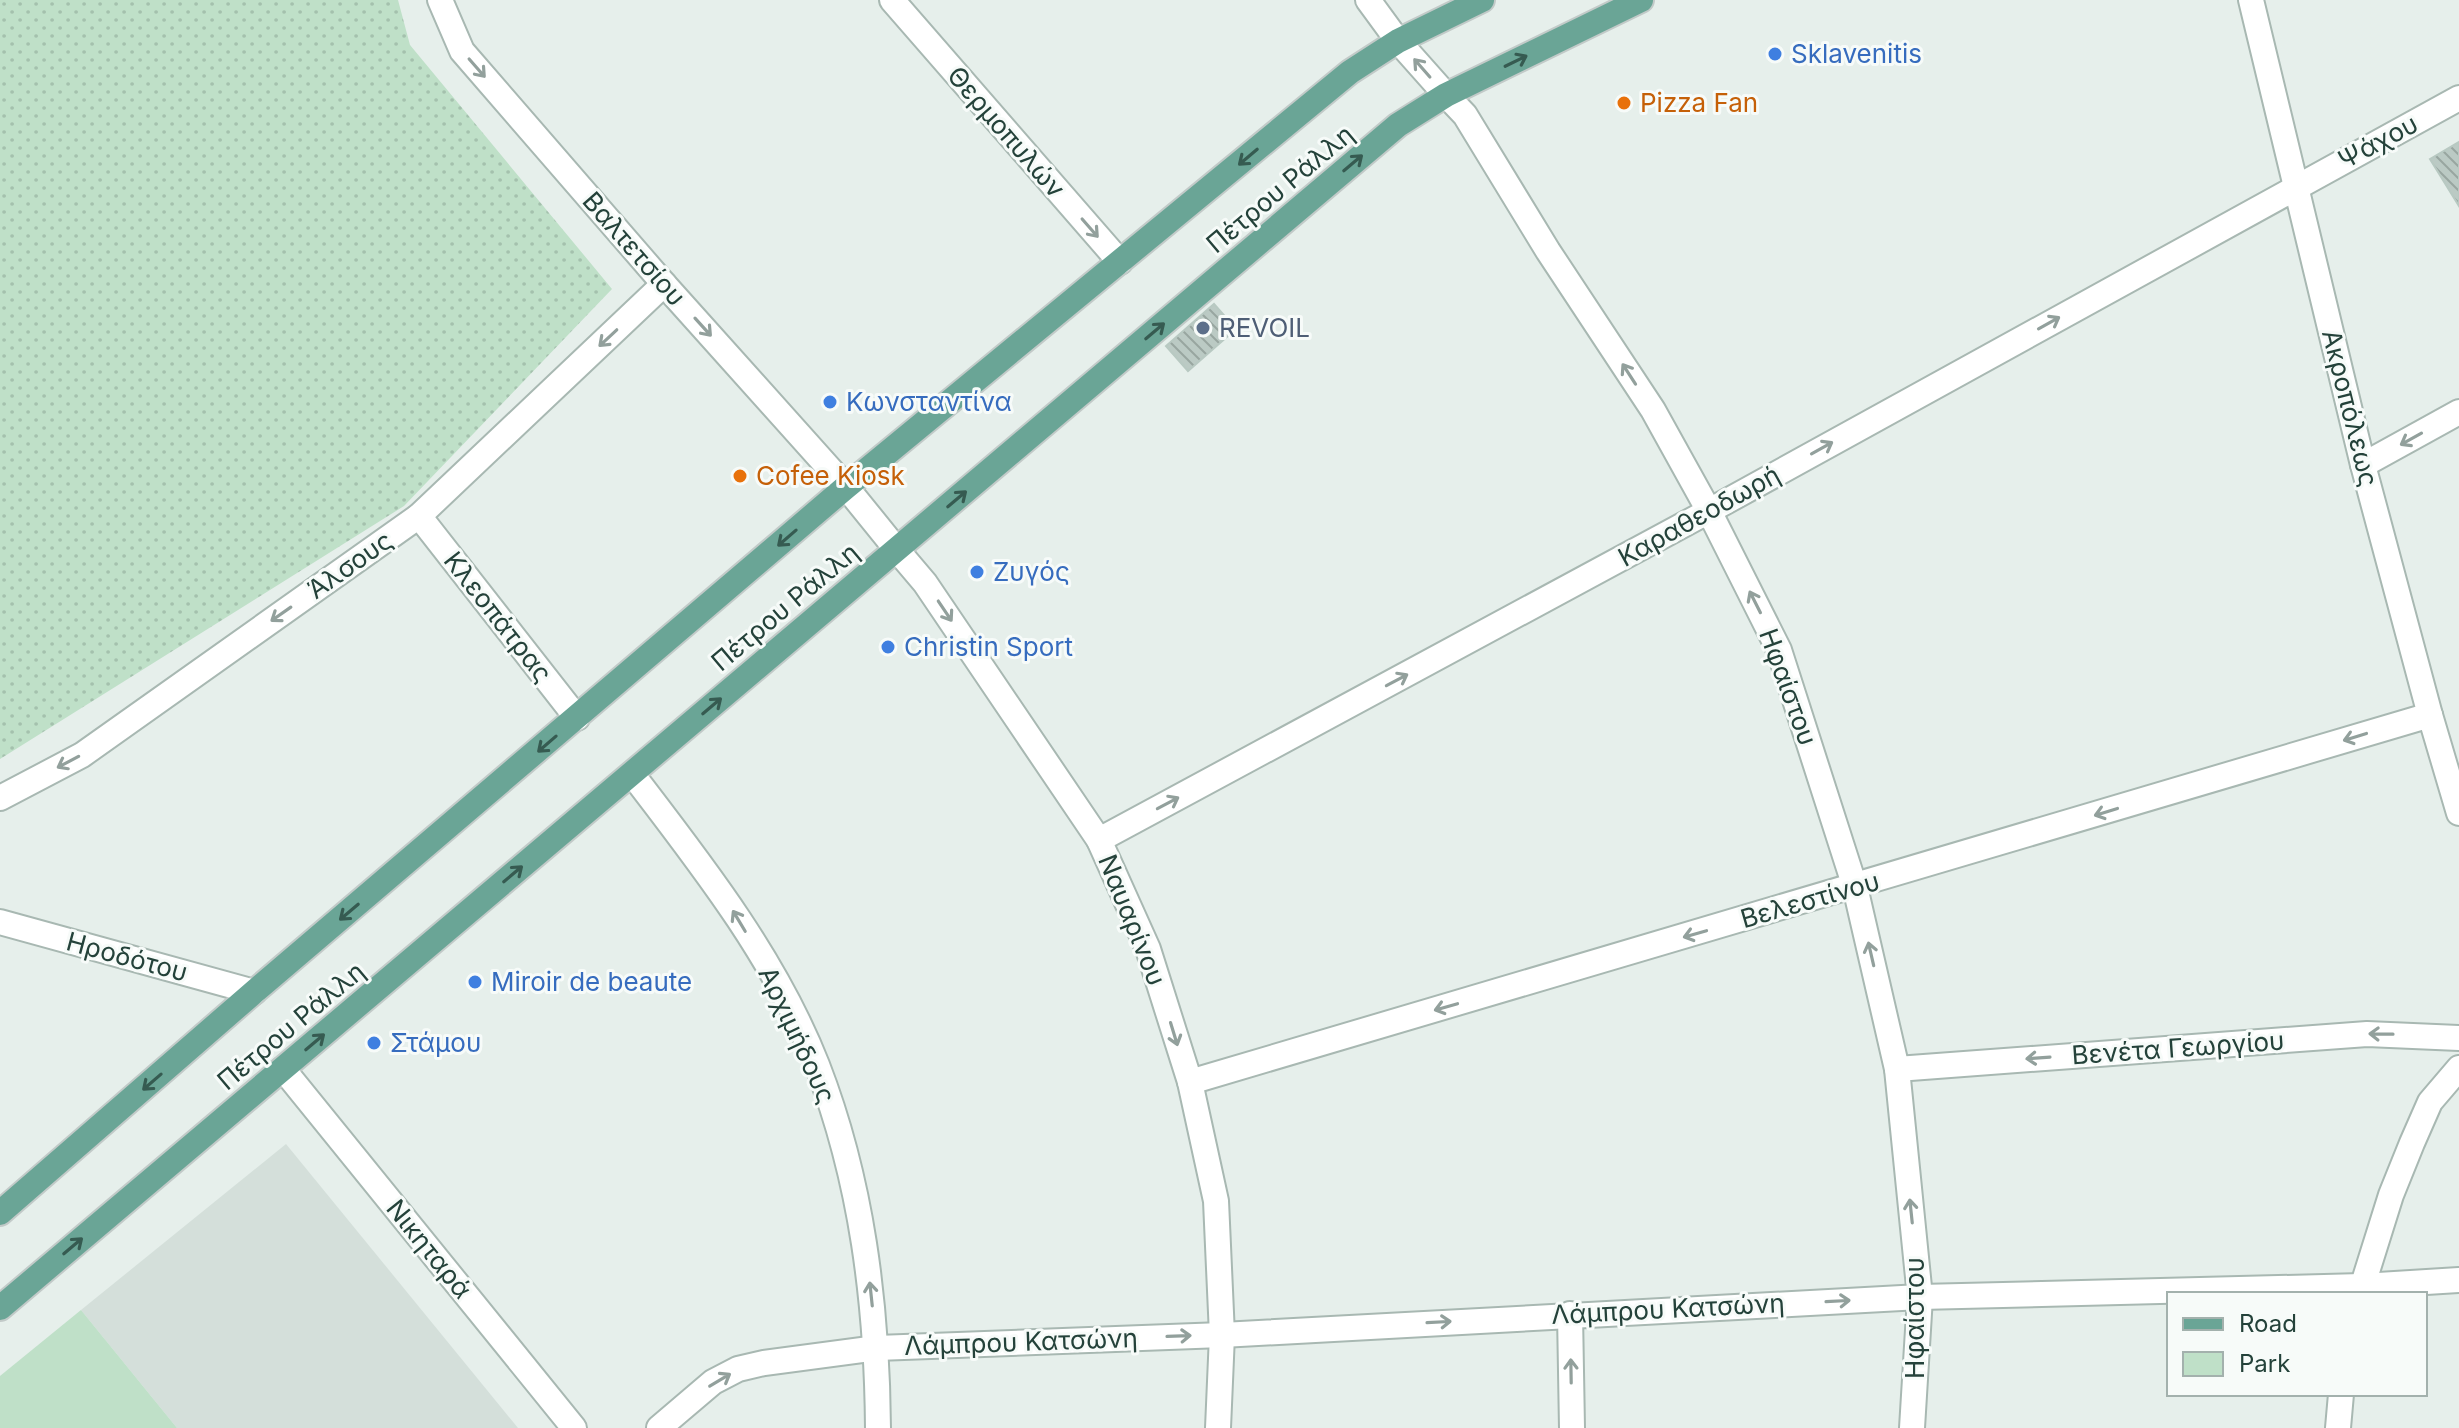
<svg xmlns="http://www.w3.org/2000/svg" width="2459" height="1428" font-family="Inter,sans-serif">
  <defs>
    <pattern id="grass-dots" width="8" height="8" patternUnits="userSpaceOnUse" patternTransform="scale(2)"><rect width="8" height="8" fill="#bfe0c8"/><path d="M2 2h.1M6 6h.1" fill="none" stroke="#a4c1ad" stroke-width="1.8" stroke-linecap="round"/></pattern>
    <pattern id="building-back-hatch" width="6" height="6" patternUnits="userSpaceOnUse" patternTransform="scale(2)"><rect width="6" height="6" fill="#bbcac4"/><path d="M-1 5l2 2M0 0l6 6M5-1l2 2" fill="none" stroke="#98a6a0"/></pattern>
  </defs>
  <rect width="100%" height="100%" fill="#e6efeb"/>
  <polygon fill="#d4dfda" points="286,1144 518,1428 177,1428 81,1310"/>
  <polygon fill="url(#grass-dots)" points="0,0 398,0 410,45 612,289 404,506 0,759"/>
  <polygon fill="#bfe0c8" points="81,1310 177,1428 0,1428 0,1376"/>
  <g fill="url(#building-back-hatch)" stroke="#b8c9c2" stroke-width="2">
    <polygon points="2459,142 2459,206 2430,159"/>
    <polygon points="1214,304 1236,329 1188,371 1166,346"/>
  </g>
  <g fill="none" stroke-linecap="round" stroke-linejoin="round">
    <g stroke="#a8b8b2" stroke-width="28">
      <polyline id="pedestrian" points="283,1069 574,1428"/>
    </g>
    <g stroke="#a8b8b2" stroke-width="28">
      <g id="minor">
        <polyline points="892,0 1120,262"/>
        <polyline points="2251,0 2363,465 2430,715 2459,813"/>
        <polyline points="1446,95 1465,115 1548,251 1653,410 1709,511 1779,650 1855,887 1897,1069 1920,1297 1912,1428"/>
        <polyline points="2363,465 2459,412"/>
        <polyline points="419,516 577,718"/>
        <polyline points="897,550 925,583 1099,840 1148,949 1190,1082 1216,1201 1222,1335 1218,1428"/>
        <path d="M632 774C701 864 775 958 817 1065 862 1181 877 1304 878 1428"/>
        <polyline points="0,798 82,755 419,516 664,284"/>
        <polyline points="1099,840 1709,511 2459,98"/>
        <polyline points="0,922 254,992"/>
        <polyline points="1897,1069 2367,1034 2459,1038"/>
        <polyline points="1190,1082 2430,715"/>
        <polyline points="2360,1294 2391,1195 2412,1143 2430,1102 2459,1068"/>
        <polyline points="1570,1314 1572,1428"/>
        <polyline points="659,1428 713,1382 738,1369 764,1363 877,1348 1222,1335 1920,1297 2362,1286 2459,1280"/>
        <polyline points="2338,1428 2341,1394"/>
      </g>
    </g>
    <g stroke="#a8b8b2" stroke-width="28">
      <g id="tertiary">
        <polyline points="440,0 462,51 664,284 846,487 897,550"/>
        <polyline points="1368,0 1398,41 1446,95"/>
      </g>
    </g>
    <g stroke="#c2cac8" stroke-width="28">
      <g id="primary">
        <polyline points="0,1213 254,992 846,487 1350,72 1398,41 1482,0"/>
        <polyline points="0,1308 1398,125 1446,95 1641,0"/>
      </g>
    </g>
    <use href="#pedestrian" stroke="#fff" stroke-width="24"/>
    <use href="#minor" stroke="#fff" stroke-width="24"/>
    <use href="#tertiary" stroke="#fff" stroke-width="24"/>
    <use href="#primary" stroke="#6aa596" stroke-width="24"/>
  </g>
  <defs><path id="oneway-shaft" d="M-6 0H5M1.5-3L5.5 0L1.5 3" fill="none" stroke-width="1.6" stroke-linecap="round" stroke-linejoin="round" transform="scale(2)"/></defs>
  <g stroke="#365b51">
    <use href="#oneway-shaft" transform="translate(1516 61) rotate(-26)"/>
    <use href="#oneway-shaft" transform="translate(1248 157) rotate(140)"/>
    <use href="#oneway-shaft" transform="translate(1353 163) rotate(-40)"/>
    <use href="#oneway-shaft" transform="translate(1155 331) rotate(-40)"/>
    <use href="#oneway-shaft" transform="translate(957 499) rotate(-40)"/>
    <use href="#oneway-shaft" transform="translate(787 538) rotate(139)"/>
    <use href="#oneway-shaft" transform="translate(712 706) rotate(-40)"/>
    <use href="#oneway-shaft" transform="translate(547 744) rotate(139)"/>
    <use href="#oneway-shaft" transform="translate(513 874) rotate(-40)"/>
    <use href="#oneway-shaft" transform="translate(349 912) rotate(140)"/>
    <use href="#oneway-shaft" transform="translate(315 1042) rotate(-40)"/>
    <use href="#oneway-shaft" transform="translate(152 1082) rotate(139)"/>
    <use href="#oneway-shaft" transform="translate(73 1246) rotate(-40)"/>
  </g>
  <g stroke="#92a09c">
    <use href="#oneway-shaft" transform="translate(477 68) rotate(49)"/>
    <use href="#oneway-shaft" transform="translate(1422 68) rotate(-131)"/>
    <use href="#oneway-shaft" transform="translate(1090 228) rotate(49)"/>
    <use href="#oneway-shaft" transform="translate(2049 323) rotate(-29)"/>
    <use href="#oneway-shaft" transform="translate(703 327) rotate(48)"/>
    <use href="#oneway-shaft" transform="translate(608 338) rotate(137)"/>
    <use href="#oneway-shaft" transform="translate(1629 374) rotate(-123)"/>
    <use href="#oneway-shaft" transform="translate(2411 439) rotate(151)"/>
    <use href="#oneway-shaft" transform="translate(1822 448) rotate(-29)"/>
    <use href="#oneway-shaft" transform="translate(1755 602) rotate(-117)"/>
    <use href="#oneway-shaft" transform="translate(945 611) rotate(56)"/>
    <use href="#oneway-shaft" transform="translate(281 614) rotate(145)"/>
    <use href="#oneway-shaft" transform="translate(1397 680) rotate(-28)"/>
    <use href="#oneway-shaft" transform="translate(2355 737) rotate(163)"/>
    <use href="#oneway-shaft" transform="translate(68 762) rotate(152)"/>
    <use href="#oneway-shaft" transform="translate(1168 803) rotate(-28)"/>
    <use href="#oneway-shaft" transform="translate(2106 812) rotate(163)"/>
    <use href="#oneway-shaft" transform="translate(739 921) rotate(-121)"/>
    <use href="#oneway-shaft" transform="translate(1695 934) rotate(164)"/>
    <use href="#oneway-shaft" transform="translate(1871 954) rotate(-103)"/>
    <use href="#oneway-shaft" transform="translate(1446 1007) rotate(164)"/>
    <use href="#oneway-shaft" transform="translate(1174 1034) rotate(73)"/>
    <use href="#oneway-shaft" transform="translate(2381 1034) rotate(-179)"/>
    <use href="#oneway-shaft" transform="translate(2038 1058) rotate(176)"/>
    <use href="#oneway-shaft" transform="translate(1911 1211) rotate(-96)"/>
    <use href="#oneway-shaft" transform="translate(871 1294) rotate(-96)"/>
    <use href="#oneway-shaft" transform="translate(1838 1301) rotate(-3)"/>
    <use href="#oneway-shaft" transform="translate(1439 1322) rotate(-3)"/>
    <use href="#oneway-shaft" transform="translate(1179 1336) rotate(-2)"/>
    <use href="#oneway-shaft" transform="translate(1571 1371) rotate(-91)"/>
    <use href="#oneway-shaft" transform="translate(720 1380) rotate(-31)"/>
  </g>
  <g fill="#3f7fe0" stroke="#f7fbf9" stroke-width="3">
    <circle cx="1775" cy="54" r="8"/>
    <circle cx="830" cy="402" r="8"/>
    <circle cx="977" cy="572" r="8"/>
    <circle cx="888" cy="647" r="8"/>
    <circle cx="475" cy="982" r="8"/>
    <circle cx="374" cy="1043" r="8"/>
  </g>
  <g fill="#e8710a" stroke="#f7fbf9" stroke-width="3">
    <circle cx="1624" cy="103" r="8"/>
    <circle cx="740" cy="476" r="8"/>
  </g>
  <circle fill="#5c6f8a" stroke="#f7fbf9" stroke-width="3" cx="1203" cy="328" r="8"/>
  <g text-anchor="middle" stroke-width="6" stroke-linejoin="round" paint-order="stroke">
    <g font-size="26" fill="#366cbe" stroke="#f7fbf9" text-anchor="start">
      <text x="1791" y="63">Sklavenitis</text>
      <text x="846" y="411">Κωνσταντίνα</text>
      <text x="993" y="581">Ζυγός</text>
      <text x="904" y="656">Christin Sport</text>
      <text x="491" y="991">Miroir de beaute</text>
      <text x="390" y="1052">Στάμου</text>
    </g>
    <g font-size="26" fill="#c56008" stroke="#f7fbf9" text-anchor="start">
      <text x="1640" y="112">Pizza Fan</text>
      <text x="756" y="485">Cofee Kiosk</text>
    </g>
    <g font-size="26" fill="#24423a" stroke="#f7fbf9">
      <text transform="translate(1006 132) rotate(49)" y="9">Θερμοπυλών</text>
      <text transform="translate(2378 142) rotate(-28)" y="9">Ψάχου</text>
      <text transform="translate(1280 189) rotate(-40)" y="9">Πέτρου Ράλλη</text>
      <text transform="translate(634 249) rotate(49)" y="9">Βαλτετσίου</text>
      <text transform="translate(2350 408) rotate(76)" y="9">Ακροπόλεως</text>
      <text transform="translate(1699 516) rotate(-29)" y="9">Καραθεοδωρή</text>
      <text transform="translate(350 565) rotate(-35)" y="9">Άλσους</text>
      <text transform="translate(785 607) rotate(-40)" y="9">Πέτρου Ράλλη</text>
      <text transform="translate(498 617) rotate(52)" y="9">Κλεοπάτρας</text>
      <text transform="translate(1788 687) rotate(70)" y="9">Ηφαίστου</text>
      <text transform="translate(1810 900) rotate(-16)" y="9">Βελεστίνου</text>
      <text transform="translate(1132 920) rotate(68)" y="9">Ναυαρίνου</text>
      <text transform="translate(127 957) rotate(15)" y="9">Ηροδότου</text>
      <text transform="translate(291 1026) rotate(-40)" y="9">Πέτρου Ράλλη</text>
      <text transform="translate(797 1035) rotate(65)" y="9">Αρχιμήδους</text>
      <text transform="translate(2178 1048) rotate(-4)" y="9">Βενέτα Γεωργίου</text>
      <text transform="translate(429 1249) rotate(51)" y="9">Νικηταρά</text>
      <text transform="translate(1668 1309) rotate(-3)" y="9">Λάμπρου Κατσώνη</text>
      <text transform="translate(1915 1318) rotate(-90)" y="9">Ηφαίστου</text>
      <text transform="translate(1021 1342) rotate(-2)" y="9">Λάμπρου Κατσώνη</text>
    </g>
    <g font-size="26" fill="#4e5e75" stroke="#f7fbf9" text-anchor="start">
      <text x="1219" y="337">REVOIL</text>
    </g>
  </g>
  <rect x="2167" y="1292" width="260" height="104" fill="#f7fbf9" stroke="#a3b1ad" stroke-width="2"/>
  <rect x="2183" y="1318" width="40" height="12" fill="#6aa596" stroke="#a3b1ad" stroke-width="2"/>
  <text x="2239" y="1332" font-size="24" fill="#24423a">Road</text>
  <rect x="2183" y="1352" width="40" height="24" fill="#bfe0c8" stroke="#a3b1ad" stroke-width="2"/>
  <text x="2239" y="1372" font-size="24" fill="#24423a">Park</text>
</svg>
